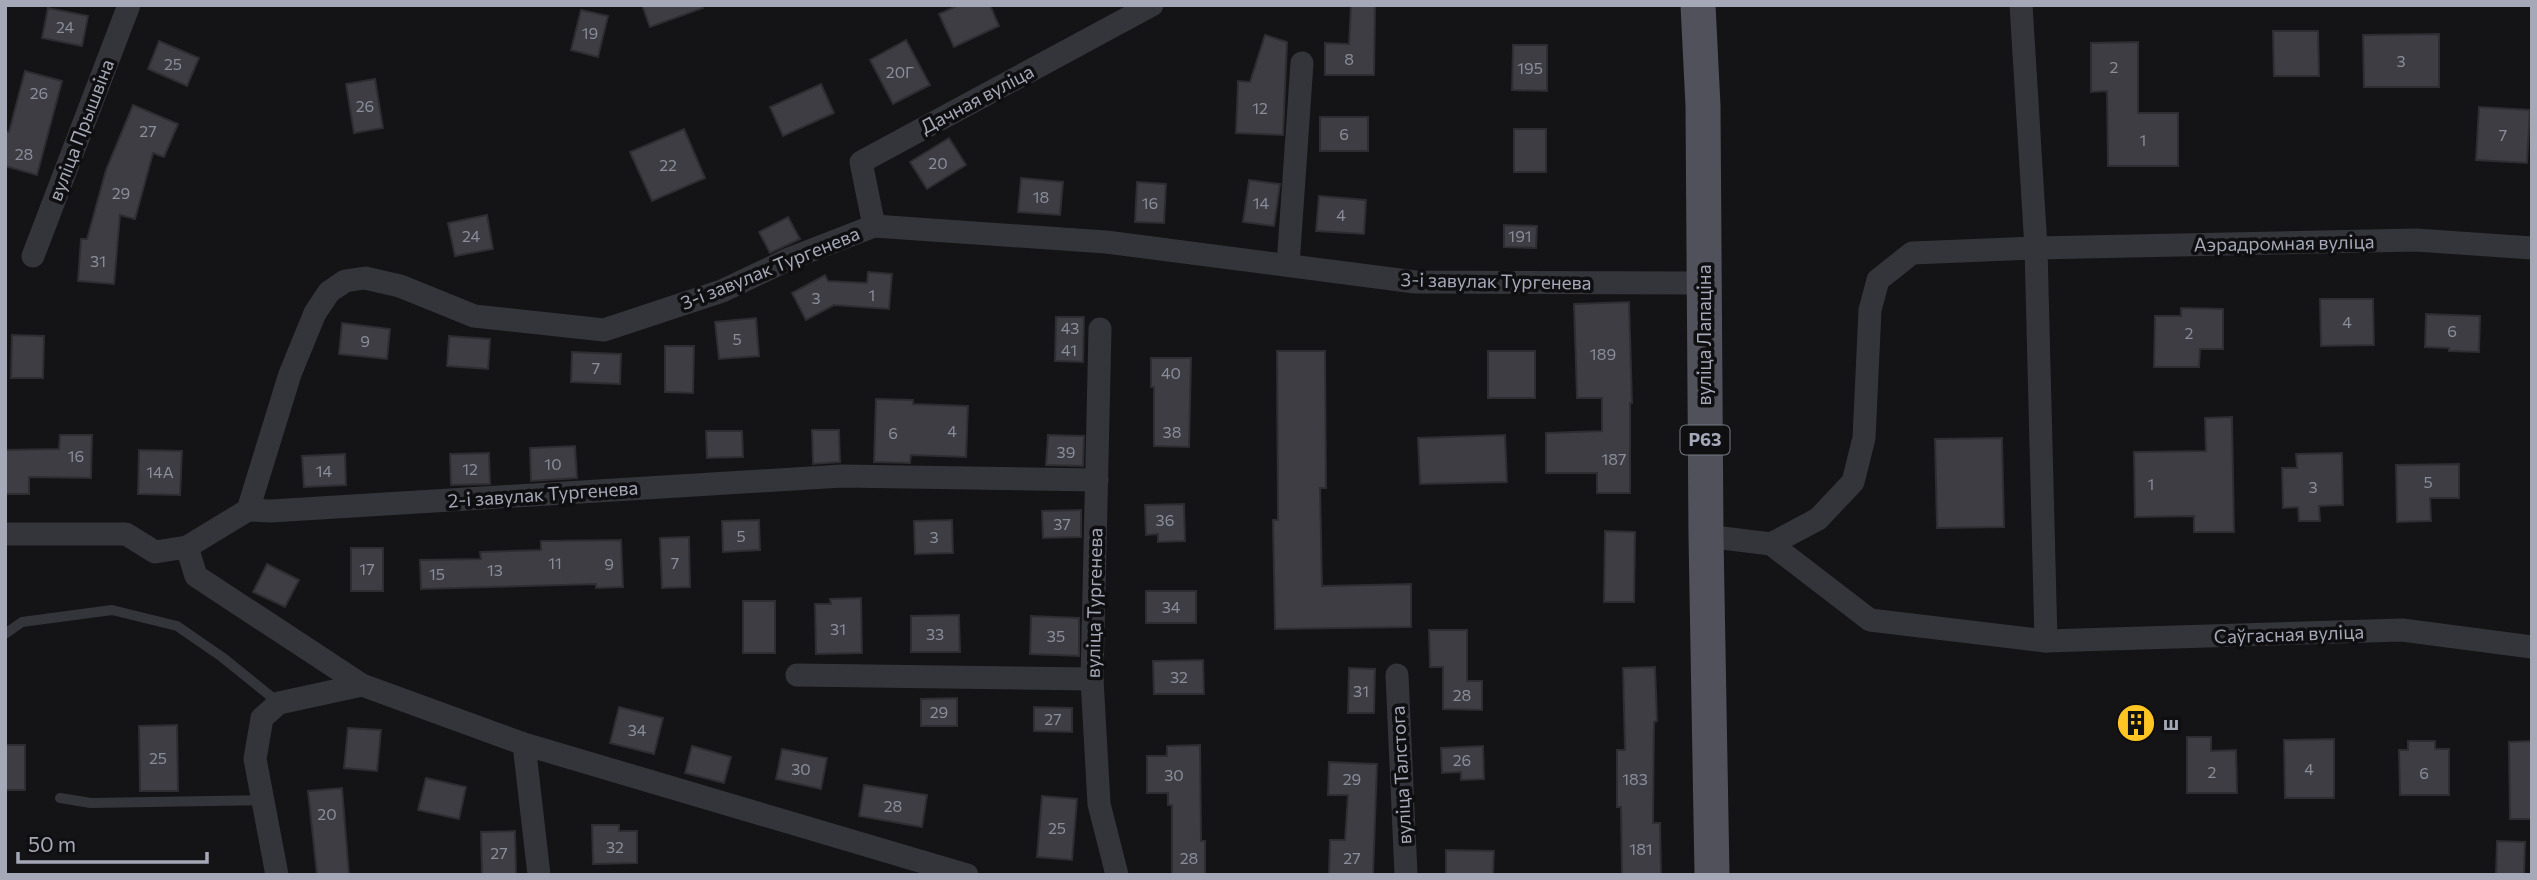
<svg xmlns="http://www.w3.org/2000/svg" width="2537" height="880" font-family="Commissioner,sans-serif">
  <rect width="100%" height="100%" fill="#141315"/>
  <g fill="#3d3d43" stroke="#2d2d32" stroke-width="2">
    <polygon points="642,5 702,5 703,8 650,27"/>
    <polygon points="959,5 990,5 999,26 954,47 939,14"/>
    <polygon points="1351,5 1375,5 1374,75 1325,75 1325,43 1349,44"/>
    <polygon points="48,8 88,16 82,46 42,38"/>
    <polygon points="581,10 608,16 598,57 571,50"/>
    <polygon points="2273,31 2318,31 2319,76 2274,76"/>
    <polygon points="2439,34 2439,87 2364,87 2363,35"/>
    <polygon points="1265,35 1287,42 1283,135 1236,133 1238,81 1250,82"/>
    <polygon points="906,40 930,85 893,104 870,60"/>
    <polygon points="159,41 199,58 187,86 148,69"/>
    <polygon points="2138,42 2138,113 2178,113 2178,166 2108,166 2107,91 2091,92 2091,43"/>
    <polygon points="1513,45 1547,45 1547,91 1512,90"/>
    <polygon points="25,71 62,81 37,175 5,166 5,131 9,132"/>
    <polygon points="375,79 383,128 354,133 346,84"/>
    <polygon points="821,84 834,113 783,136 770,107"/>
    <polygon points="133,105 178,124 164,157 153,153 135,219 120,215 114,284 78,281 81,239 87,239 106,170"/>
    <polygon points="2479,107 2530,110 2527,163 2476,160"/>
    <rect x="1320" y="117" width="48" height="34"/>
    <polygon points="684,129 705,178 652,201 630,152"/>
    <rect x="1514" y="129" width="32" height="43"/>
    <polygon points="949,138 966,165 927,189 910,162"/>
    <polygon points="1021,178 1063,182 1060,215 1018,212"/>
    <polygon points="1249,180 1280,184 1274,226 1243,222"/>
    <polygon points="1137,182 1166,184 1164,223 1135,222"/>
    <polygon points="1319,196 1366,200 1364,234 1316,231"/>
    <polygon points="487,215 493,249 455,256 448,223"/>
    <polygon points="788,217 800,239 770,253 759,232"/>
    <polygon points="1504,225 1537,226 1536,248 1504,247"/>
    <polygon points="868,272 892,274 889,309 834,305 806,320 792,293 825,275 828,281 867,283"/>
    <polygon points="2320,299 2373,299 2374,345 2321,346"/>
    <polygon points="1629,302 1632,403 1630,403 1630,493 1597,493 1597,473 1546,473 1546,433 1602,431 1602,398 1577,398 1574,304"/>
    <polygon points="2181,308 2223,309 2223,349 2200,349 2199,367 2154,367 2155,316 2181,316"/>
    <polygon points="2426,314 2480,316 2479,352 2449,351 2449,348 2425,347"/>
    <polygon points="1056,317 1084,317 1083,362 1055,361"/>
    <polygon points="756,318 759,356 719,359 715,322"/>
    <polygon points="342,323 390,329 387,359 339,354"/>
    <polygon points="12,335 44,336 43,378 11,378"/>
    <polygon points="449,336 490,339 488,369 447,366"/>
    <polygon points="665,346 694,346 693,393 665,392"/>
    <polygon points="1277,351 1325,351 1326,488 1320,488 1322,586 1411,584 1411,627 1275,629 1273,520 1278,520"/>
    <rect x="1488" y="351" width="47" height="47"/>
    <polygon points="572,352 621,354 620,384 571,382"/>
    <polygon points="1151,358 1191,358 1189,447 1154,446 1154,387 1151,387"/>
    <polygon points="876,399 913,400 913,404 968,406 966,457 911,455 910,463 874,462"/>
    <polygon points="2232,417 2234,532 2194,532 2194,516 2135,517 2134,452 2206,451 2205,418"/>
    <polygon points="812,430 839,430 840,462 813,464"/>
    <polygon points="706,431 742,431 743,457 707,458"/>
    <polygon points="60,435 92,435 91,478 29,477 29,494 5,494 5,450 59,449"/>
    <polygon points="1048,435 1084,436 1083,466 1046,465"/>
    <polygon points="1505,435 1507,482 1420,484 1418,438"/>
    <polygon points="2002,438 2004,527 1937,528 1935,439"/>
    <polygon points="575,446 577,478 531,481 530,448"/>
    <polygon points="139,450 182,451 180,495 138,494"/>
    <polygon points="489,453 490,484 451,485 450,454"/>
    <polygon points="2342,453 2343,505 2319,506 2320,521 2299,521 2298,507 2283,508 2282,468 2297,468 2296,454"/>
    <polygon points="345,454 346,485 304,487 302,456"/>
    <polygon points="2459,464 2459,498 2430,498 2431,521 2397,522 2396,465"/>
    <polygon points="1184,504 1185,541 1158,542 1158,534 1146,535 1145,505"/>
    <polygon points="1081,510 1081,537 1043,538 1042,511"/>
    <polygon points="759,520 760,550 723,552 722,521"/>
    <polygon points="952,520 953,553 915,554 914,521"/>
    <polygon points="1605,531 1635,532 1634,602 1604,602"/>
    <polygon points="689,537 690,587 662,588 660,538"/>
    <polygon points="621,540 623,587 596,588 596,584 421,589 420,560 481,559 480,552 541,550 541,541"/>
    <rect x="351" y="548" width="32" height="43"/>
    <polygon points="267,564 299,580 285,607 253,592"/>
    <rect x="1146" y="591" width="50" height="32"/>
    <polygon points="861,598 862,653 816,654 815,604 831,604 830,599"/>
    <rect x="743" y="601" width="32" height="52"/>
    <polygon points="959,615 960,652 911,652 911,616"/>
    <polygon points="1031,616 1079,618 1079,656 1030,654"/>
    <polygon points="1429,630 1467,630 1467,681 1482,681 1482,710 1443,709 1443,667 1430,667"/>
    <polygon points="1203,660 1204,694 1154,694 1153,661"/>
    <polygon points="1655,667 1657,721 1654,722 1653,823 1660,823 1661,875 1622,875 1621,807 1617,807 1617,750 1625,750 1623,668"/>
    <polygon points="1349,668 1375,669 1374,713 1348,713"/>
    <polygon points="957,698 957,726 921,726 921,699"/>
    <polygon points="619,707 663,718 654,754 610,743"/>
    <polygon points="1034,707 1072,708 1072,732 1034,731"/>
    <polygon points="177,725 178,791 140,791 139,726"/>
    <polygon points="348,728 381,730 377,771 344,768"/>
    <polygon points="2187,737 2211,737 2211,751 2236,750 2237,793 2187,793"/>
    <polygon points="2334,739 2334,798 2285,798 2284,740"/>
    <polygon points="2408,741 2435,741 2435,749 2449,749 2449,795 2400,795 2399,750 2408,750"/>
    <polygon points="2532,741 2532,819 2510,819 2509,742"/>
    <rect x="5" y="745" width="20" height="45"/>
    <polygon points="1200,745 1201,841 1205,841 1205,875 1172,875 1172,805 1168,805 1168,793 1147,793 1147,756 1167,756 1167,746"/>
    <polygon points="692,746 731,757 724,783 685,773"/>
    <polygon points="1483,746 1484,779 1461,780 1461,772 1442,773 1441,748"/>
    <polygon points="782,749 827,758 821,789 776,779"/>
    <polygon points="1329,762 1377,764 1373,875 1329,875 1330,840 1345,840 1348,795 1328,795"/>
    <polygon points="426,778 466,787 459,819 418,810"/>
    <polygon points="864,785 927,795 922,827 859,816"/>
    <polygon points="342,788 349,875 317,875 308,791"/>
    <polygon points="1042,796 1077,799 1072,860 1037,857"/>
    <polygon points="592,825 619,825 619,831 637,831 637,863 593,864"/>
    <polygon points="515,831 516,875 482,875 481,832"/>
    <polygon points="2497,841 2525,842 2524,875 2496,875"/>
    <polygon points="1446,850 1494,851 1493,875 1446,875"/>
  </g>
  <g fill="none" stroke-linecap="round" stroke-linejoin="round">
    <g stroke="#34353b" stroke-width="10">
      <polyline points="5,634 22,622 112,610 177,626 222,657 279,703"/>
      <polyline points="60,798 91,803 264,800"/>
    </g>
    <g stroke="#34353b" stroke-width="23">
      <polyline points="2021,5 2036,248 2046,641"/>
      <polyline points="874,226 861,162 1152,5"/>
      <polyline points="33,256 129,5"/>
      <polyline points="1288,265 1302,63"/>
      <polyline points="1100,329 1092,679 1099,804 1117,875"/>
      <polyline points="248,510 290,374 315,313 329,292 345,281 365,278 400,286 474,316 604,330 722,291 789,259 874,226 1106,242 1415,282 1703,283"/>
      <polyline points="5,534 126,534 155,552 187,547 248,510 271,511 842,476 1097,480"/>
      <polyline points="1706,536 1771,544 1870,620 2046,641 2402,630 2532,647"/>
      <polyline points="1771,544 1818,519 1853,482 1864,438 1870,310 1878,280 1912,253 2036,248 2416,240 2532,248"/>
      <polyline points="187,547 196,576 362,685 524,744 967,875"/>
      <polyline points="797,675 1092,679"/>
      <polyline points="1397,675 1406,875"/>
      <polyline points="524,744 539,875"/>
      <polyline points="277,875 255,759 262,718 279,703 362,685"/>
    </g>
    <polyline stroke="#50515a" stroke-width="35" points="1698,5 1703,106 1706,536 1712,875"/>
  </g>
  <defs>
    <g id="building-disc" transform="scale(2.0125)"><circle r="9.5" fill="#ffc522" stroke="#0f0e10"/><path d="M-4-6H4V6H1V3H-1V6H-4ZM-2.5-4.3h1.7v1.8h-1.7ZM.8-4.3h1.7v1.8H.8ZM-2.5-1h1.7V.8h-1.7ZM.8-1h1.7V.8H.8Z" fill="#111"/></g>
  </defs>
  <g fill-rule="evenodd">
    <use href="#building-disc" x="2136" y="723"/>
  </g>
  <g text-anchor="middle" stroke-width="7" stroke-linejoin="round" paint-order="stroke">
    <g font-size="16" fill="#8a8d9a">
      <text x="65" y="33">24</text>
      <text x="590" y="39">19</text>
      <text x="1349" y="65">8</text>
      <text x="2401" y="67">3</text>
      <text x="173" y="70">25</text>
      <text x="2114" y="73">2</text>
      <text x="1530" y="74">195</text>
      <text x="900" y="78">20Г</text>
      <text x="39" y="99">26</text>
      <text x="365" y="112">26</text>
      <text x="1260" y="114">12</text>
      <text x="148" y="137">27</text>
      <text x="1344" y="140">6</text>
      <text x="2503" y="141">7</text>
      <text x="2143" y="146">1</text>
      <text x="24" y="160">28</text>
      <text x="938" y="169">20</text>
      <text x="668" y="171">22</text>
      <text x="121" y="199">29</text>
      <text x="1041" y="203">18</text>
      <text x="1150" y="209">16</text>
      <text x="1261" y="209">14</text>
      <text x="1341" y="221">4</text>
      <text x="471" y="242">24</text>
      <text x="1520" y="242">191</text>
      <text x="98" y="267">31</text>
      <text x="872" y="301">1</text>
      <text x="816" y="304">3</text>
      <text x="2347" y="328">4</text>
      <text x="1070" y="334">43</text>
      <text x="2452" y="337">6</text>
      <text x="2189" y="339">2</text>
      <text x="737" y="345">5</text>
      <text x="365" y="347">9</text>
      <text x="1069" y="356">41</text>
      <text x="1603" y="360">189</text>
      <text x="596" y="374">7</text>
      <text x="1171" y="379">40</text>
      <text x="952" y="437">4</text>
      <text x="1172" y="438">38</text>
      <text x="893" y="439">6</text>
      <text x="1066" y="458">39</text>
      <text x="76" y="462">16</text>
      <text x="1614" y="465">187</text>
      <text x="553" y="470">10</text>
      <text x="470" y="475">12</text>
      <text x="324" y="477">14</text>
      <text x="160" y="478">14А</text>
      <text x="2428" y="488">5</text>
      <text x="2151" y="490">1</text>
      <text x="2313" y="493">3</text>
      <text x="1165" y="526">36</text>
      <text x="1062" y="530">37</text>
      <text x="741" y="542">5</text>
      <text x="934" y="543">3</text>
      <text x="555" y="569">11</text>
      <text x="675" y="569">7</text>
      <text x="609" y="570">9</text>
      <text x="367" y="575">17</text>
      <text x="495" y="576">13</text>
      <text x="437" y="580">15</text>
      <text x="1171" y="613">34</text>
      <text x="838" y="635">31</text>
      <text x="935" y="640">33</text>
      <text x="1056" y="642">35</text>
      <text x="1179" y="683">32</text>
      <text x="1361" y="697">31</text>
      <text x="1462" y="701">28</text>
      <text x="939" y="718">29</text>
      <text x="1053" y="725">27</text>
      <text x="637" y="736">34</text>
      <text x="158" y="764">25</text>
      <text x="1462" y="766">26</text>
      <text x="801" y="775">30</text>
      <text x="2309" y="775">4</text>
      <text x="2212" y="778">2</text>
      <text x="2424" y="779">6</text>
      <text x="1174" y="781">30</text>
      <text x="1352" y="785">29</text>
      <text x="1635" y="785">183</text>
      <text x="893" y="812">28</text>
      <text x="327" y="820">20</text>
      <text x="1057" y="834">25</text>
      <text x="615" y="853">32</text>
      <text x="1641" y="855">181</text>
      <text x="499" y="859">27</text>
      <text x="1189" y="864">28</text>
      <text x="1352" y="864">27</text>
    </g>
    <rect fill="#0f0e10" stroke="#777a85" stroke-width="2" x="1680.5" y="425.5" width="49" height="29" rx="5"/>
    <g font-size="18" font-weight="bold" fill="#a4a8b7">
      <text x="1705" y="446">Р63</text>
    </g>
    <g font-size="19" fill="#a4a8b7" stroke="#0f0e10">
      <text transform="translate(977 99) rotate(-28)" y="7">Дачная вуліца</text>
      <text transform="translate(81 130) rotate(-69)" y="7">вуліца Прышвіна</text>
      <text transform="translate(2284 243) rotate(-1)" y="7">Аэрадромная вуліца</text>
      <text transform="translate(770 268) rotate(-22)" y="7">3-і завулак Тургенева</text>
      <text transform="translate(1496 281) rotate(1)" y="7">3-і завулак Тургенева</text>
      <text transform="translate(1704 335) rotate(-90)" y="7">вуліца Лапаціна</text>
      <text transform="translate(543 494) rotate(-4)" y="7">2-і завулак Тургенева</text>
      <text transform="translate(1094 603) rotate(-89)" y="7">вуліца Тургенева</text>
      <text transform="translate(2289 634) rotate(-2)" y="7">Саўгасная вуліца</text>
      <text transform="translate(1401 775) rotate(-93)" y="7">вуліца Талстога</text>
    </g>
    <g font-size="19" font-weight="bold" fill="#a4a8b7" stroke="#0f0e10" text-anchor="start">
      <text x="2163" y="730">ш</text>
    </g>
  </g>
  <rect width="2537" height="880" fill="none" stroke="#a4a8b7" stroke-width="14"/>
  <path d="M18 852v10h189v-10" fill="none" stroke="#a4a8b7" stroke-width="3.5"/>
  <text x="28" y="852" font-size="21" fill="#a4a8b7" stroke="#0f0e10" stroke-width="5" paint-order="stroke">50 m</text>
</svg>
